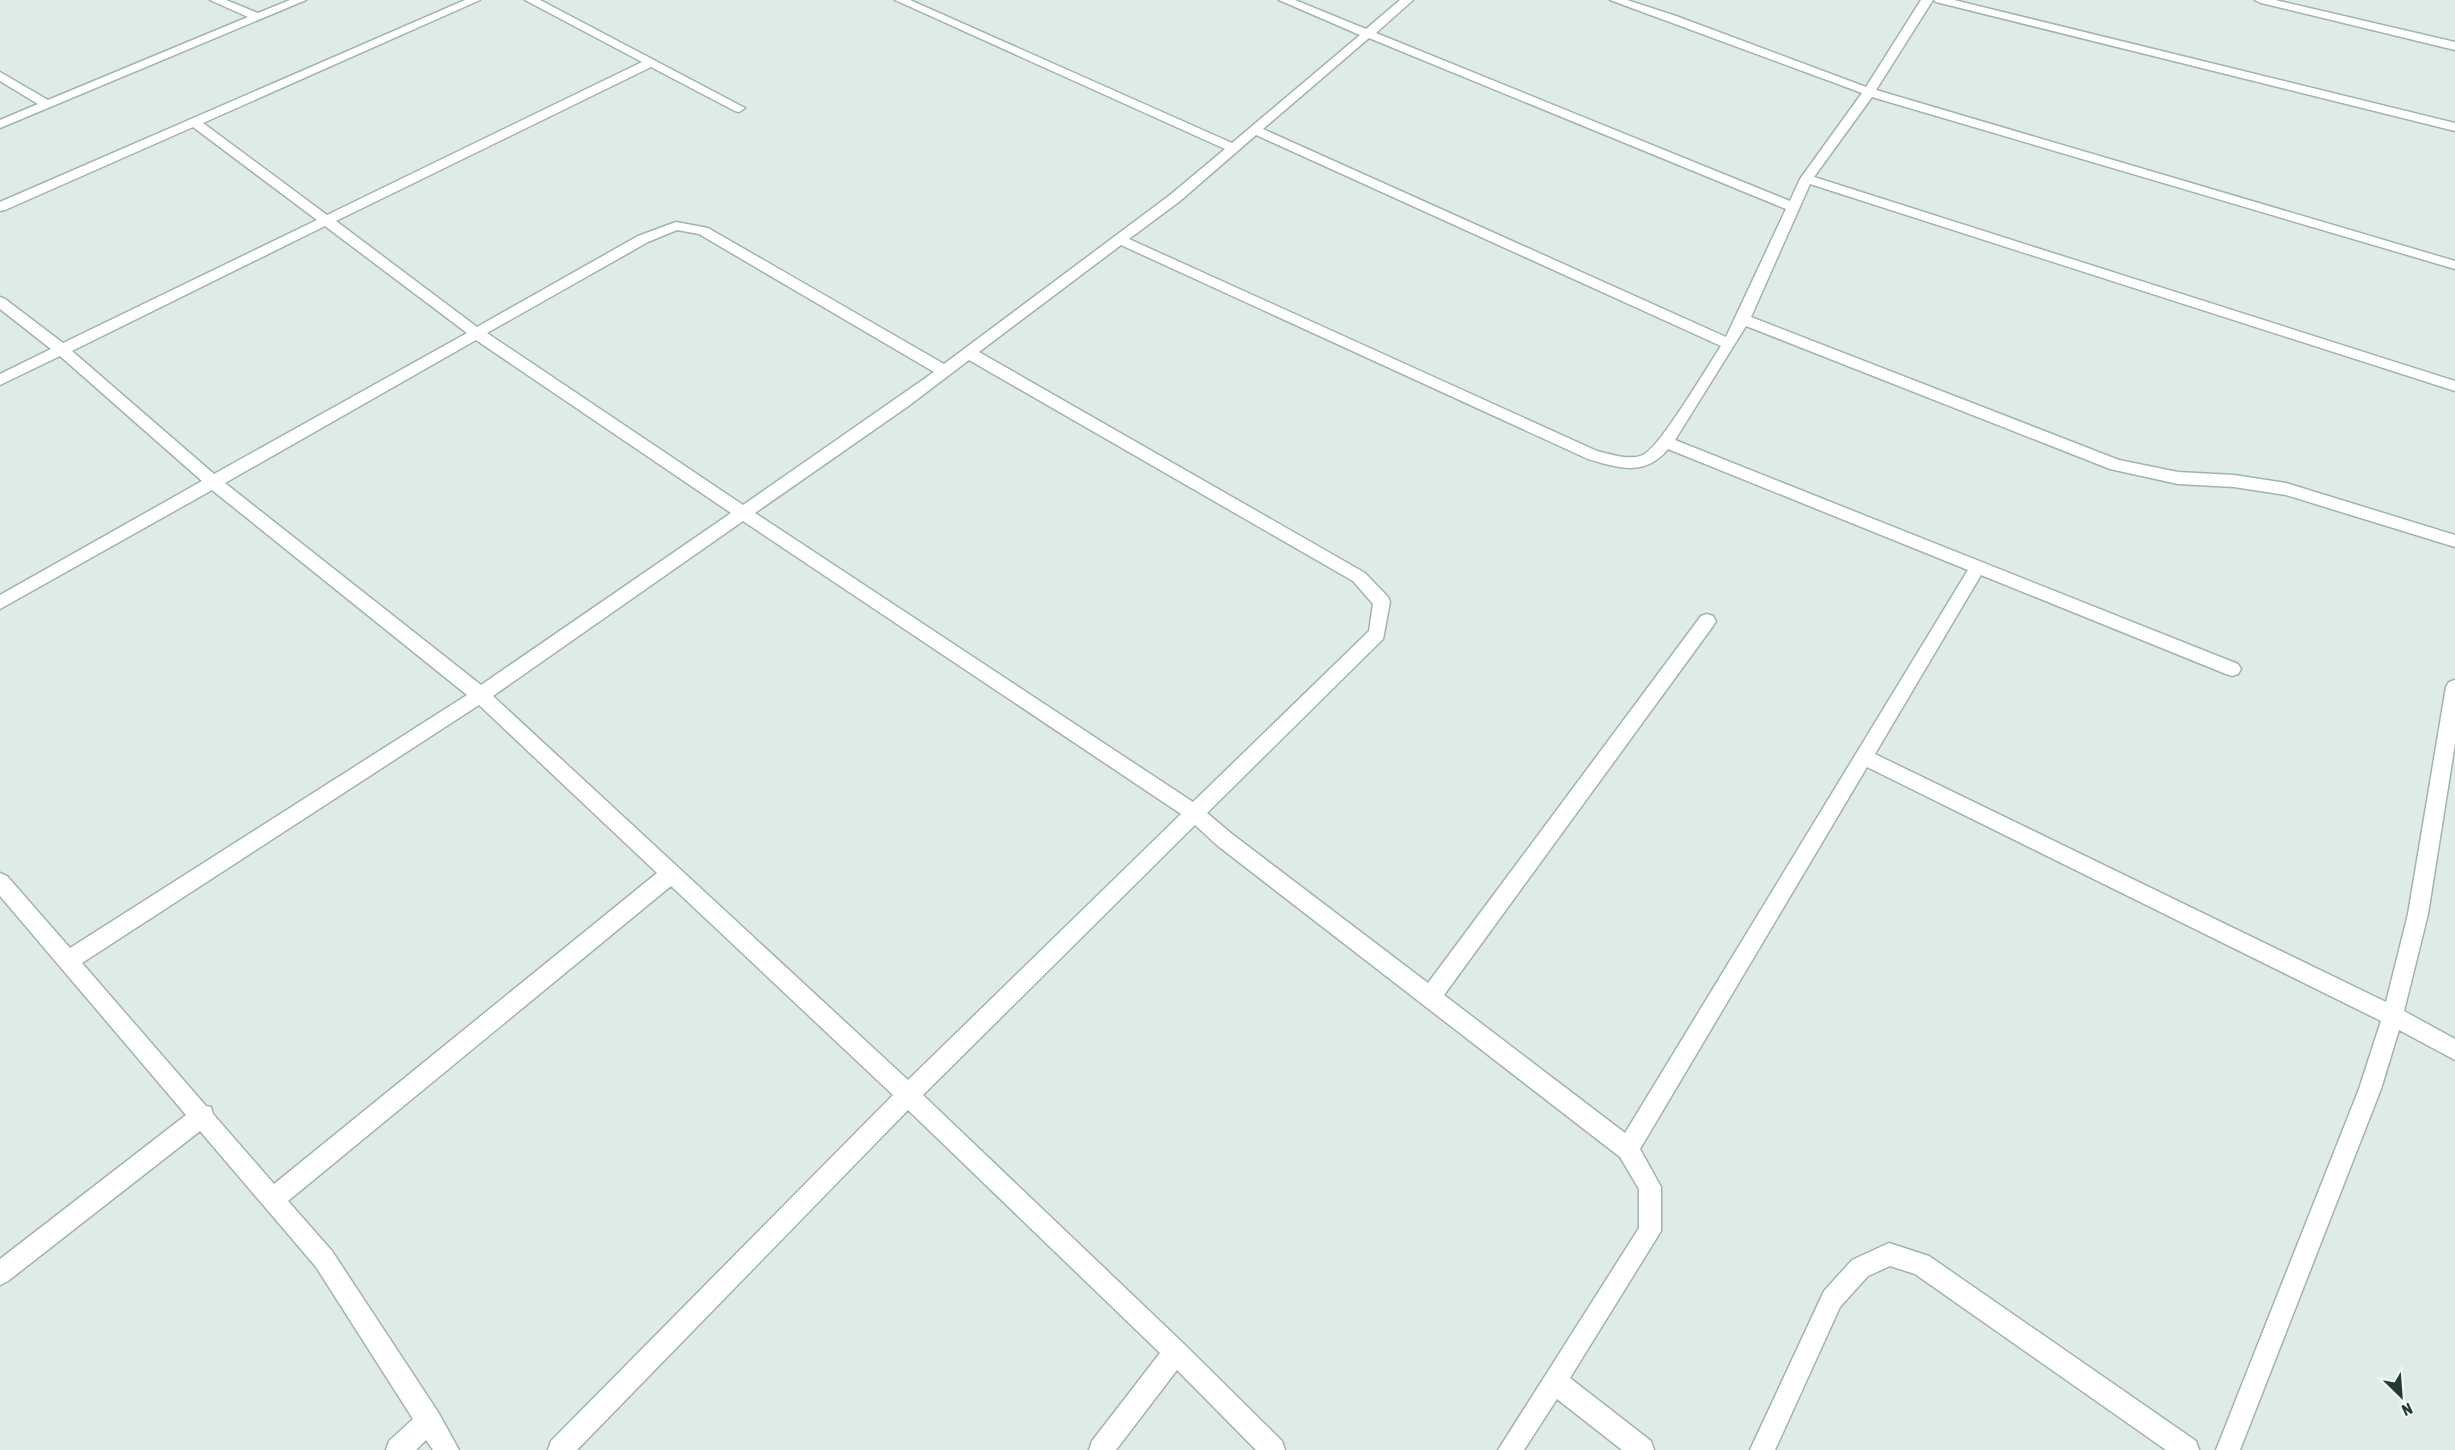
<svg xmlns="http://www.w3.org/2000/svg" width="2455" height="1450" font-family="'Asap Condensed',sans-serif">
  <rect width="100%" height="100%" fill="#dfebe6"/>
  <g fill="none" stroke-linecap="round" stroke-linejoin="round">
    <g stroke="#a2b3ad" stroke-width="3">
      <g id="street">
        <polygon points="210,0 226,0 258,13 290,0 306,0 0,128 0,120 38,104 0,81 0,72 48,100 248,17"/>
        <path d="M465 0H480L203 123 327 215 642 62 525 0H540L745 108 739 112 735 111 651 67 336 221 477 327 638 236 676 222 708 228 944 364 1170 195 1225 149 895 0H910L1232 143 1360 35 1279 0H1295L1366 29 1400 0H1413L1376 33 1790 201 1800 179 1862 93 1610 0H1627L1676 16 1866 87 1921 0H1933L1876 90 2455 261V269L1872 97 1814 177 2455 381V391L1810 184 1751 317 2119 460 2178 472 2234 475 2286 483 2455 535V547L2286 495 2234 487 2178 484 2110 469 1746 326 1675 440 2238 664 2241 669 2238 674 2232 676 2226 674 1981 575 1875 754 2386 1002 2408 914 2446 687 2449 682 2455 680V743L2428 914 2404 1011 2455 1039V1060L2399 1030 2381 1089 2240 1450H2216L2359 1089 2381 1021 1867 767 1640 1149 1661 1187V1231L1570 1378 1651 1441 1654 1450H1622L1557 1399 1524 1450H1498L1639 1228V1189L1620 1157 1218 846 1195 825 923 1095 1184 1344 1282 1441 1285 1450H1256L1177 1370 1116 1450H1089L1092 1441 1160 1353 908 1110 577 1450H548L551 1441 893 1095 671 886 288 1201 332 1251 438 1412 459 1450H433L426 1440 416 1450H386L389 1441 413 1419 316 1267 200 1131 8 1281 0 1285V1259L186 1115 0 896V873L7 876 70 948 467 695 212 490 0 609V595L202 481 60 356 0 385V374L51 349 0 309V297L5 299 63 343 317 220 193 127 5 210 0 211V202ZM1369 38 1786 209 1726 337 1263 129ZM1256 135 1721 346C1707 367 1661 446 1643 455 1630 461 1610 454 1597 451L1129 239 1180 201ZM325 226 467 333 214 474 72 351ZM677 230 699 234 934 372 743 505 487 333 648 242ZM1121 245 1588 459C1618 468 1645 477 1668 449L1968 570 1625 1133 1444 995 1713 626 1716 621 1713 616 1707 614 1701 616 1428 983 1232 834 1207 813 1383 639 1390 602 1388 597 1365 573 979 352ZM476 340 731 513 481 685 225 483ZM969 360 1353 581 1373 604 1369 631 1193 802 755 513 907 407ZM743 521 1181 814 908 1080 493 696ZM479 705 657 873 274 1184 213 1114 211 1107 206 1106 82 963Z"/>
        <polygon points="1934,0 1954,0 2455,123 2455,131 1936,2"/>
        <polygon points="2255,0 2275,0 2455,42 2455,50 2261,3"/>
        <polygon points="1889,1243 1929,1256 2196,1441 2199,1450 2166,1450 1915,1274 1890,1266 1868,1276 1840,1307 1775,1450 1750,1450 1824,1291 1852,1260"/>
      </g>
    </g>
    <use href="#street" fill="#fff" fill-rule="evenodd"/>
  </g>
  <g transform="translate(2401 1396) rotate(155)" stroke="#eff7f3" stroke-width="4.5" paint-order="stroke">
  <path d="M0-4.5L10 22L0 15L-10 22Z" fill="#1f3b34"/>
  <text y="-9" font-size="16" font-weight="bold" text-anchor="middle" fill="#1f3b34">N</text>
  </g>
</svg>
